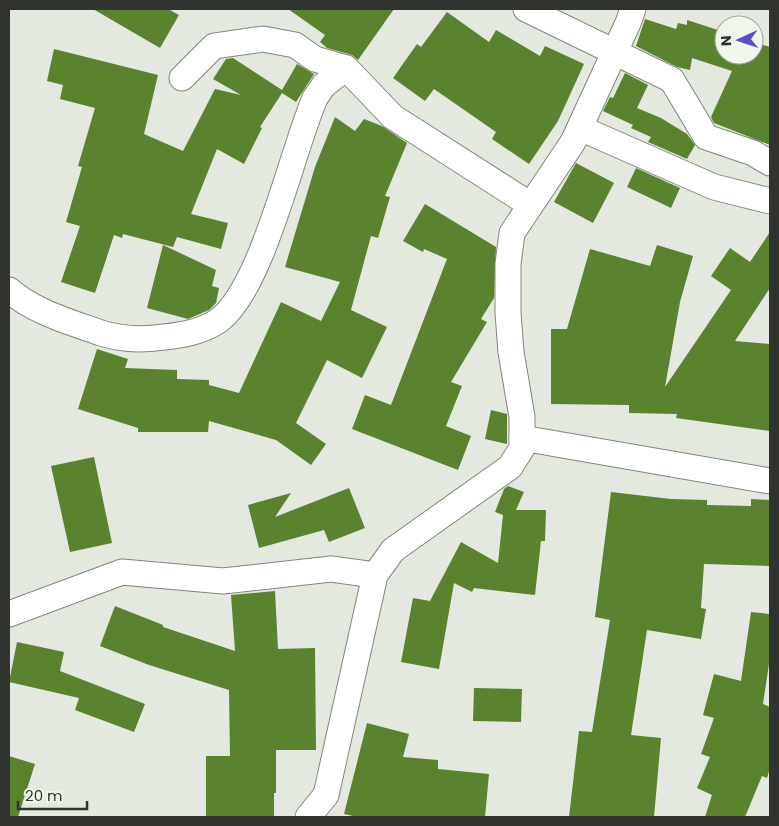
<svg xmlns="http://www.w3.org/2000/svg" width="779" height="826" font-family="Poppins,sans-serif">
  <rect width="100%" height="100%" fill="#e3e9de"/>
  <g fill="#5a822f">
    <polygon points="93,9 168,9 179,15 160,48"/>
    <polygon points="288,9 394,9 358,60 352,55 327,48 320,42 325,35"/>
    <polygon points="447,12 489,42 496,30 540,56 545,46 584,64 558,121 529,164 492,139 496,132 434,89 425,101 393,78 417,44 421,47"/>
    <polygon points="645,19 676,29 678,23 687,25 687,20 724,32 724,55 754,55 754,42 770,47 770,145 714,123 711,117 732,71 692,58 690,70 677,67 636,46"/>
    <polygon points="54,49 158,75 144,134 183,151 215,89 241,95 213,79 226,59 233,58 282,90 297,64 314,74 296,102 282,93 260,127 262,128 244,164 217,149 191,214 228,223 221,249 177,237 173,247 123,234 122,238 114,235 95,293 61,282 80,226 66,222 82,167 78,166 95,108 60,99 63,85 47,81"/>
    <polygon points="625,73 648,85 637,108 661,118 687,134 695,145 687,159 648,142 651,137 631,128 633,125 603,111 610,97 613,98"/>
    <polygon points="335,117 355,131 364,119 382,126 407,143 385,196 390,197 378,238 371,236 351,310 387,327 362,378 327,360 296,423 326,444 311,465 276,440 209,421 208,432 138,432 138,428 78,409 97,349 128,359 125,368 177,370 177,379 209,380 209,385 239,393 281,302 321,321 340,282 285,267 315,167"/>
    <polygon points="576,163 614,183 593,223 554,202"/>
    <polygon points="636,168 680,188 671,208 627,187"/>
    <polygon points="425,204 496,247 494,298 481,319 487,322 451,382 462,386 446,426 471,436 458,470 352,429 365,395 391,405 447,259 424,249 423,252 403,241"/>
    <polygon points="770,232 770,288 735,341 770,344 770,431 676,418 677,414 629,413 629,405 551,404 551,329 567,329 590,249 650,266 657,245 693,256 680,302 665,387 731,290 711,276 730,248 750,262"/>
    <polygon points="163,245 216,270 212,286 219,288 216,303 209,310 188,319 147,308"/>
    <polygon points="491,410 507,414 507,444 485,439"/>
    <polygon points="94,457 112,543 70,552 51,466"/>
    <polygon points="508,486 524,492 516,510 546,510 545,541 541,541 535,595 474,588 472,592 454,583 439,669 401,662 413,598 430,601 461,542 498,563 503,515 495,512 504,489"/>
    <polygon points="349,488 365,528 329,542 324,530 259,548 248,505 291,493 275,517"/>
    <polygon points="611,492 671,499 707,500 707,505 751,506 751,499 770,500 770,566 704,564 701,608 706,609 701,639 647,630 631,735 661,738 654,817 569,817 579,731 592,732 610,620 595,617"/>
    <polygon points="275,591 278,649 315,648 316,750 276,750 276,793 274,793 274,817 206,817 206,756 230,756 229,690 149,665 100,646 115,606 163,625 163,627 235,651 231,595"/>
    <polygon points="751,612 770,614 770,657 763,704 770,707 770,768 767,778 762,776 745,817 705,817 712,795 697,788 710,757 701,754 714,718 703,715 714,674 741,681"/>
    <polygon points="17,642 64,652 60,671 145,704 134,732 75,710 79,698 9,682"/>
    <polygon points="474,688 522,689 521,722 473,721"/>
    <polygon points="367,723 409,734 403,757 438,760 438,769 489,774 485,817 358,817 344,814"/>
    <polygon points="9,756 35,764 18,817 9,817"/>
  </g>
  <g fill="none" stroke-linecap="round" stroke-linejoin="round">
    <g stroke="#81867c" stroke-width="27">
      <g id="street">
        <polyline points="526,9 672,80 706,137 753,153 770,163"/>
        <polyline points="182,78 214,46 263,39 295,45 315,59 346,68 393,117 529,204"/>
        <polyline points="580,128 714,187 770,201"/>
        <path d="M9 290C34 312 70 322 101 333 123 340 142 340 164 337 183 335 201 332 218 321 262 290 292 151 315 98L324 85 346 68"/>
        <polyline points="522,438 770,481"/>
        <polyline points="9,614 122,572 223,581 331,569 375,575"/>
        <polyline points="308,817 326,795 375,575 393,550 510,467 522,448 522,417 511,352 508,313 508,264 512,233 573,142 628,23 633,9"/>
      </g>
    </g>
    <use href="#street" stroke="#fff" stroke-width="25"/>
  </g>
  <rect width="779" height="826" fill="none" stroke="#31332f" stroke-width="20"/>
  <g transform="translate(739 40) rotate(267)"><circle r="24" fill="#f0f6eb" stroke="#a4a8a0"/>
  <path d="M0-4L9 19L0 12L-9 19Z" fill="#5950c8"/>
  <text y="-8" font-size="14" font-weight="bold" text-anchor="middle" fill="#31332f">N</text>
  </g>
  <path d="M18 801v8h69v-8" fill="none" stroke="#31332f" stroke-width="2.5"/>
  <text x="25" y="801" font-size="15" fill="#31332f" stroke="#f0f6eb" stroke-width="4" paint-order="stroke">20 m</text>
</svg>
